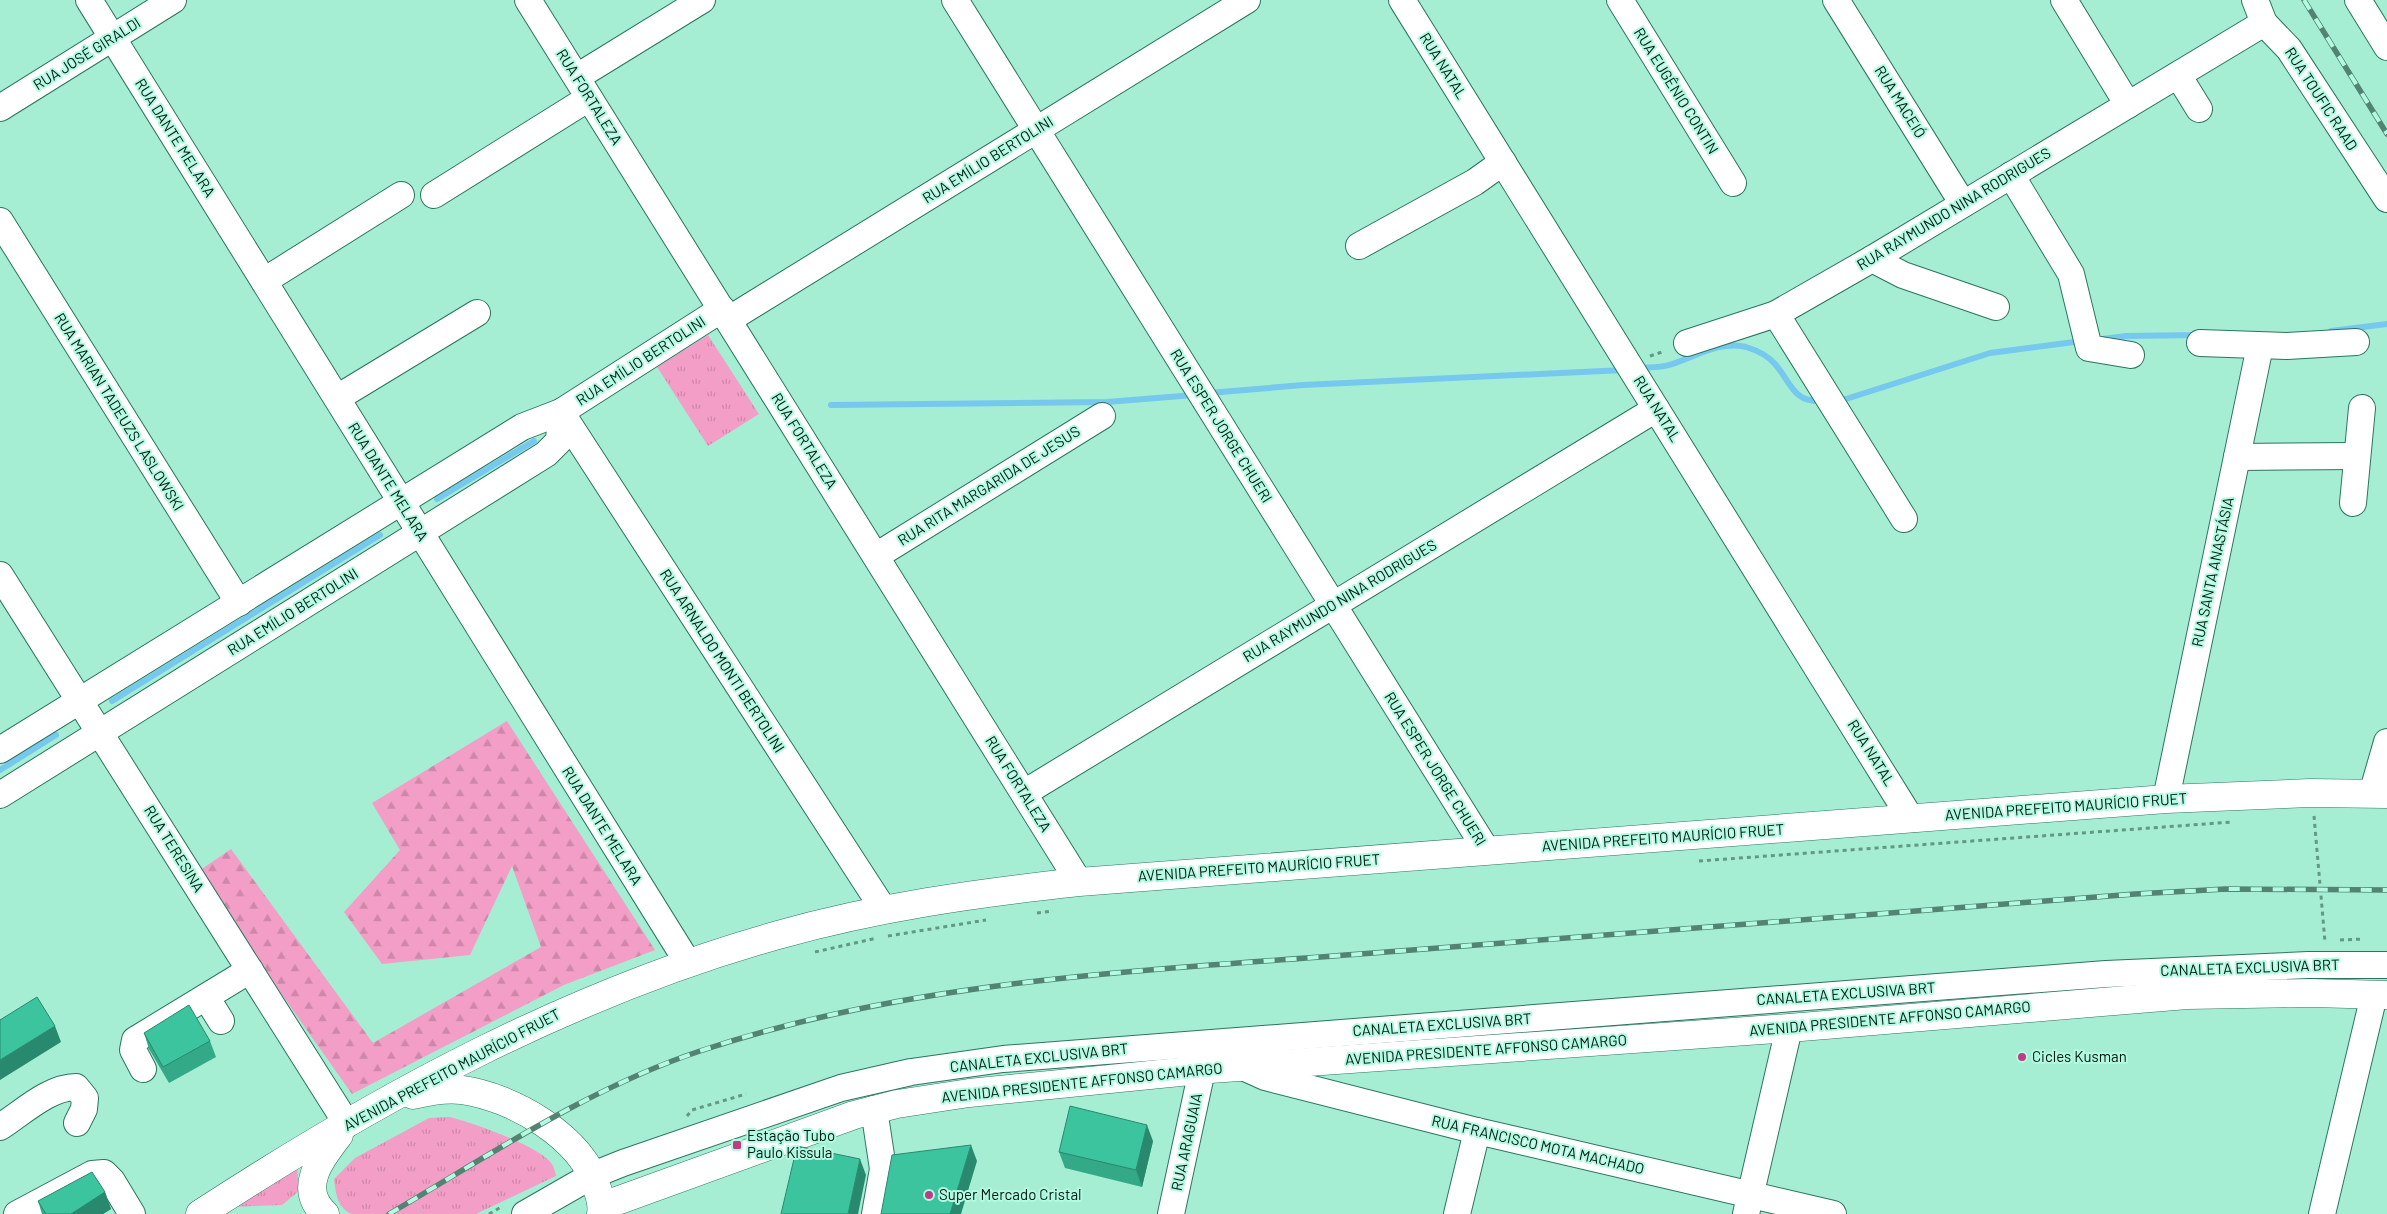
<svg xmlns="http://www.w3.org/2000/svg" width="2387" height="1214" font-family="Barlow,sans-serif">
  <defs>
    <pattern id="grass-tufts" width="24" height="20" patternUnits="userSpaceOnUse" patternTransform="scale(1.25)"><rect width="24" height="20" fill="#f39ec6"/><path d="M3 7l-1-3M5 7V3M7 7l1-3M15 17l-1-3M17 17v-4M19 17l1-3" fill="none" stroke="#cf87a9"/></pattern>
    <pattern id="forest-firs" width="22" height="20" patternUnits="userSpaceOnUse" patternTransform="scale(1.25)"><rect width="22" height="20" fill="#f39ec6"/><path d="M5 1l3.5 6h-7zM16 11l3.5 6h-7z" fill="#cf87a9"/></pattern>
  </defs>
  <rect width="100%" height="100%" fill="#a5eed4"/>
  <g fill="url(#grass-tufts)">
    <polygon points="708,335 759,414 708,446 657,367"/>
    <path d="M449 1117C471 1122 540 1146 552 1164 554 1167 555 1172 556 1176L476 1214H352C337 1208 336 1194 334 1179L355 1158 429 1118Z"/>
    <polygon points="297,1167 299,1191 282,1205 226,1207"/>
  </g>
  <polygon fill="url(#forest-firs)" points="507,721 655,950 564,985 352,1094 196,873 231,849 373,1043 541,947 512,866 470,955 382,964 344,912 400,850 372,803"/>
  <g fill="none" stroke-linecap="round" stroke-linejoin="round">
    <g stroke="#76c8ef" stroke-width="6">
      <polyline points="2331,331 2387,324"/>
      <polyline points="2102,339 2126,336 2199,335"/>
      <path d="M1638 368C1648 367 1659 368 1669 365 1693 358 1720 340 1746 347 1756 350 1768 356 1775 364 1791 382 1793 403 1822 401"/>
      <polyline points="1209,393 1303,385 1624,370"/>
      <polyline points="1837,400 1846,399 1990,353 2082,341"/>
      <polyline points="831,405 1107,402 1194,395"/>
      <polyline points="437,499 534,441"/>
      <polyline points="112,701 380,535"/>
      <polyline points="0,770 56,735"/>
    </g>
    <g stroke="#2b755f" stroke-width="28">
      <g id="minor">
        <polyline points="89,0 688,963"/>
        <polyline points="528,0 1079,882"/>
        <polyline points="955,0 1487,851"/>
        <polyline points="1402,0 1911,819"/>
        <polyline points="1620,0 1733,183"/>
        <polyline points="1836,0 1963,204"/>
        <polyline points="2064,0 2128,105"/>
        <polyline points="2255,0 2264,23 2289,49 2387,199"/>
        <polyline points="2358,0 2387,47"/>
        <polyline points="2178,75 2199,109"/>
        <polyline points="577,77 702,0"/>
        <polyline points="0,108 173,0"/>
        <polyline points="2011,175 2071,274 2089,348 2131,355"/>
        <polyline points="434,195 589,98"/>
        <polyline points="0,221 239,603"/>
        <polyline points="1359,246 1475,182 1503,162"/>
        <polyline points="1872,259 1903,275 1996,307"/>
        <polyline points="264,281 401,195"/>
        <polyline points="1776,314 1904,519"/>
        <polyline points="728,320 1247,0"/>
        <polyline points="1687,343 1776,314 1872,259 2264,23"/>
        <polyline points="2200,343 2287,346 2356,342"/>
        <polyline points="337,398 477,313"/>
        <polyline points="561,412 884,910"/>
        <polyline points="2237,457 2357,456"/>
        <polyline points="2353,503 2362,408"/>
        <polyline points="876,556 1102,416"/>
        <polyline points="0,575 347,1124"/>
        <polyline points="0,750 522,427 561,412 722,309"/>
        <polyline points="1024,793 1656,409"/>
        <polyline points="2372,794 2387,742"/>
        <polyline points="0,795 546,454 559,441 561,412"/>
        <polyline points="2166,799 2260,346"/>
        <polyline points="206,997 221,1021"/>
        <polyline points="1245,1068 1265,1077 1477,1131 1833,1214"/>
        <polyline points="143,1069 133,1050 135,1040 250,970"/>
        <polyline points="874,1109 883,1169 875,1214"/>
        <path d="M0 1127C22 1113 49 1087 76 1087L85 1098 84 1109 77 1123"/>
        <polyline points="17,1214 92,1174 104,1173 112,1181 132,1214"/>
        <polyline points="525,1214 593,1175 623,1163 841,1088 911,1072 1003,1059 2106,974 2308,965 2387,965"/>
        <polyline points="1171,1214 1202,1070"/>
        <polyline points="1457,1214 1477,1131"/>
        <polyline points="1746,1214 1789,1028"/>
        <polyline points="2322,1214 2374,995"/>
      </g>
    </g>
    <g stroke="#2b755f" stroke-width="29">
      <g id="major">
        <path d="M413 1095C429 1091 446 1088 462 1090 513 1097 582 1137 597 1188 600 1198 603 1204 601 1214"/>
        <polyline points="603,1206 854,1115 897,1104 969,1093 1210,1069 1789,1028 2187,995 2311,993 2387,995"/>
        <path d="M200 1214C379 1097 571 993 778 935 877 907 977 893 1079 882L2166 799 2310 793 2387 794"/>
        <path d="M325 1214C297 1188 321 1158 339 1135"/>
      </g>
    </g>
    <g stroke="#639885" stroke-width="3" stroke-dasharray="4 4" stroke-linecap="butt">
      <polyline points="1650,356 1665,351"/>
      <polyline points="2314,816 2325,942"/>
      <polyline points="1699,861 2232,822"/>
      <polyline points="1037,913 1053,911"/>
      <polyline points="888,936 986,920"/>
      <polyline points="2340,940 2364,939"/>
      <polyline points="815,952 877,938"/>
      <polyline points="687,1116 692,1110 746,1094"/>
      <polyline points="489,1214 503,1206"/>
    </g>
    <use href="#minor" stroke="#fff" stroke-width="26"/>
    <use href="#major" stroke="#fff" stroke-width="28"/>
    <g stroke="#538372" stroke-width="5.5">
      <g id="rail">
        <polyline points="2304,0 2387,134"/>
        <path d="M389 1214C490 1155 589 1088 700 1051 912 980 1139 971 1360 954 1618 934 1876 914 2135 894L2226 889 2387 890"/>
      </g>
    </g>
    <use href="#rail" stroke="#b2fbe1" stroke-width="4" stroke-dasharray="11" stroke-linecap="butt"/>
  </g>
  <g fill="#33a988">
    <polygon points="144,1033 210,1041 216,1057 169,1083 149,1049"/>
    <polygon points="1153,1141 1142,1187 1065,1168 1059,1152"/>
    <polygon points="105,1192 111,1209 103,1214 42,1214 38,1201"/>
  </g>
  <g fill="#29896f">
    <polygon points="55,1026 61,1042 0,1080 0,1060"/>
    <polygon points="1147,1125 1153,1141 1142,1187 1136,1170"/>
    <polygon points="971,1145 977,1161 961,1214 950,1214"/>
    <polygon points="860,1159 866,1175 858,1214 848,1214"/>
    <polygon points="105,1192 111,1209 103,1214 71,1214"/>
  </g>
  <g fill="#3bc49e" stroke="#29896f">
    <polygon points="37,997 55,1026 0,1060 0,1020"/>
    <polygon points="189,1005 210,1041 163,1067 144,1033"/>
    <polygon points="1070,1106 1147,1125 1136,1170 1059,1152"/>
    <polygon points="971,1145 950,1214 881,1214 892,1155"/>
    <polygon points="797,1146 860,1159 848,1214 781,1214"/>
    <polygon points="92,1172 105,1192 71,1214 46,1214 38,1201"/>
  </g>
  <g fill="#be3c84" stroke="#b2fbe1" stroke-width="2">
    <circle cx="2022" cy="1057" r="5"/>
    <rect x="732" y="1140" width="10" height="10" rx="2.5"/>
    <circle cx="929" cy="1195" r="5"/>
  </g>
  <g text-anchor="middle" stroke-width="4" stroke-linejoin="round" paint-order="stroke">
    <g font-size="15" fill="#001810" stroke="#b2fbe1">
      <text transform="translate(87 54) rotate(-32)" y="5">RUA JOSÉ GIRALDI</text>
      <text transform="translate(1443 66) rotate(58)" y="5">RUA NATAL</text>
      <text transform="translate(1676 91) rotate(58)" y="5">RUA EUGÊNIO CONTIN</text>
      <text transform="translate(589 97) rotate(58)" y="5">RUA FORTALEZA</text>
      <text transform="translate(2321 99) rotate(57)" y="5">RUA TOUFIC RAAD</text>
      <text transform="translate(1900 102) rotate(58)" y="5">RUA MACEIÓ</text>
      <text transform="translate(175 138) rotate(58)" y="5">RUA DANTE MELARA</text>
      <text transform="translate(988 160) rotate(-32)" y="5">RUA EMÍLIO BERTOLINI</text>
      <text transform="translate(1954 209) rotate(-31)" y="5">RUA RAYMUNDO NINA RODRIGUES</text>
      <text transform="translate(641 361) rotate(-33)" y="5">RUA EMÍLIO BERTOLINI</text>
      <text transform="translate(1657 409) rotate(58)" y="5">RUA NATAL</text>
      <text transform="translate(119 412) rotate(58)" y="5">RUA MARIAN TADEUZS LASLOWSKI</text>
      <text transform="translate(1221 426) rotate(58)" y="5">RUA ESPER JORGE CHUERI</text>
      <text transform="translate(804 441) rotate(58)" y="5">RUA FORTALEZA</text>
      <text transform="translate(388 482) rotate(58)" y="5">RUA DANTE MELARA</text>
      <text transform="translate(989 486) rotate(-32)" y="5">RUA RITA MARGARIDA DE JESUS</text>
      <text transform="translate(2213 572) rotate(-78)" y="5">RUA SANTA ANASTÁSIA</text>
      <text transform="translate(1340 601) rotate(-31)" y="5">RUA RAYMUNDO NINA RODRIGUES</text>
      <text transform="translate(293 612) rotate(-32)" y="5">RUA EMÍLIO BERTOLINI</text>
      <text transform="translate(722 661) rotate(57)" y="5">RUA ARNALDO MONTI BERTOLINI</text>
      <text transform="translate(1871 753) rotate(58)" y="5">RUA NATAL</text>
      <text transform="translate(1435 769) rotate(58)" y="5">RUA ESPER JORGE CHUERI</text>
      <text transform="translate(1018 784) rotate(58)" y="5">RUA FORTALEZA</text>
      <text transform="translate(2066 807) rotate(-4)" y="5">AVENIDA PREFEITO MAURÍCIO FRUET</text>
      <text transform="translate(602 826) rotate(58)" y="5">RUA DANTE MELARA</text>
      <text transform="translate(1663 838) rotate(-4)" y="5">AVENIDA PREFEITO MAURÍCIO FRUET</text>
      <text transform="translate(174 849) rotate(58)" y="5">RUA TERESINA</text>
      <text transform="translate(1259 868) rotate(-4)" y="5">AVENIDA PREFEITO MAURÍCIO FRUET</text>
      <text transform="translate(2250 968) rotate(-2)" y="5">CANALETA EXCLUSIVA BRT</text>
      <text transform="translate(1846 994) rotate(-4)" y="5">CANALETA EXCLUSIVA BRT</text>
      <text transform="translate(1890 1019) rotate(-5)" y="5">AVENIDA PRESIDENTE AFFONSO CAMARGO</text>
      <text transform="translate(1442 1025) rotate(-4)" y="5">CANALETA EXCLUSIVA BRT</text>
      <text transform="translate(1486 1050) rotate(-4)" y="5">AVENIDA PRESIDENTE AFFONSO CAMARGO</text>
      <text transform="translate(1039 1058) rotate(-6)" y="5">CANALETA EXCLUSIVA BRT</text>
      <text transform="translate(452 1070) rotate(-28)" y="5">AVENIDA PREFEITO MAURÍCIO FRUET</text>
      <text transform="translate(1082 1083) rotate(-6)" y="5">AVENIDA PRESIDENTE AFFONSO CAMARGO</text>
      <text transform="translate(1187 1142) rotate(-78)" y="5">RUA ARAGUAIA</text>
      <text transform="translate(1538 1145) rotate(13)" y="5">RUA FRANCISCO MOTA MACHADO</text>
    </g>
    <g font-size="15" fill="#001810" stroke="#b2fbe1" text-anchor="start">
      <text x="2032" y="1062">Cicles Kusman</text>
      <text x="747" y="1141">Estação Tubo<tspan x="747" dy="17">Paulo Kissula</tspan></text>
      <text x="939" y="1200">Super Mercado Cristal</text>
    </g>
  </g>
</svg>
